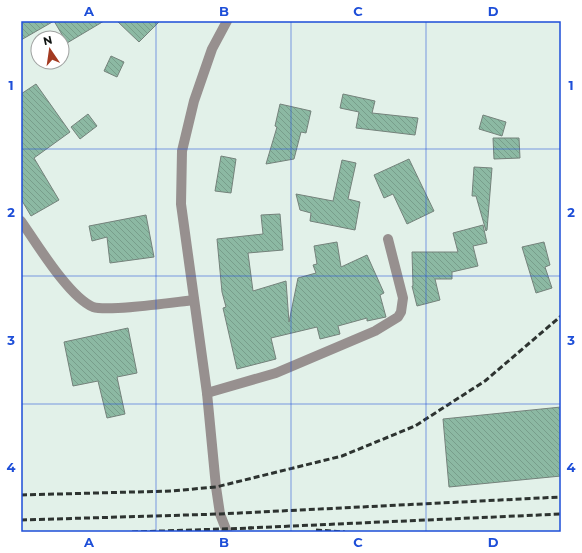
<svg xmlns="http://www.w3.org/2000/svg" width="582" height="553" font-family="Montserrat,sans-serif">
  <defs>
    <pattern id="building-back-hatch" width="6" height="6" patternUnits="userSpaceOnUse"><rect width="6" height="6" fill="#8cb9a3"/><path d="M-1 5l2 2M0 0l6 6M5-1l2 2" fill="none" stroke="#789e8b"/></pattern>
  </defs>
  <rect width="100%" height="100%" fill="#e2f1e9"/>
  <g fill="url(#building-back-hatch)" stroke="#74827b">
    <polygon points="21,21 54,21 21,40"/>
    <polygon points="54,21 104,21 67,43"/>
    <polygon points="117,21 160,21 139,42"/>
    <polygon points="111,56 124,62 117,77 104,71"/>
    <polygon points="36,84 70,132 34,158 59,200 31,216 21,199 21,94"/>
    <polygon points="343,94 375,101 372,113 418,118 415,135 356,128 359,112 340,108"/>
    <polygon points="280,104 311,111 306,133 301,132 294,159 266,164 277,127 275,126"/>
    <polygon points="88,114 97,126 80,139 71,127"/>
    <polygon points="483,115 506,122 502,136 479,129"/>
    <polygon points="493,138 519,138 520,158 494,159"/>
    <polygon points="221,156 236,159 231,193 215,191"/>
    <polygon points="409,159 434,211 407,224 393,194 384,198 374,175"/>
    <polygon points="342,160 356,163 348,199 360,202 355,230 310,221 311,213 300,210 296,194 333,201"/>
    <polygon points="474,167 492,168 487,230 486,231 476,196 472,196"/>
    <polygon points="280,214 283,250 248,253 253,291 286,281 289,322 298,278 316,273 313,265 317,264 314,246 337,242 341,267 367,255 384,293 380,295 386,317 367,321 367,318 338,326 340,334 320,339 317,327 271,338 276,359 237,369 223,308 226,307 222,292 217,239 263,234 261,215"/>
    <polygon points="146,215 154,257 110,263 107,237 92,241 89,226"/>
    <polygon points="483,225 487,243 473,246 478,266 452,272 452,279 435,279 440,300 417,306 412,286 413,286 412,252 458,252 453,233"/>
    <polygon points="544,242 550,265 545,267 552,288 536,293 522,247"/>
    <polygon points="128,328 137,373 117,377 125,414 107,418 98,381 73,386 64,342"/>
    <polygon points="561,407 561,476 449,487 443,419"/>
  </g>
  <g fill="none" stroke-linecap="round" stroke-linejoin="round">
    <path stroke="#97908f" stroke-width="10" d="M21 221C37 244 69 297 93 307 108 312 175 302 194 300"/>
    <g stroke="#97908f" stroke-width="10">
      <polyline points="207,393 276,373 375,331 398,317 401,312 403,298 388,239"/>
      <polyline points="227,532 220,514 216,487 207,393 181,204 182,151 194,101 212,49 227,21"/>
    </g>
    <g stroke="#2d3330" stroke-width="3" stroke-dasharray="6 3" stroke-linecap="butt">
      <polyline points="21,495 171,491 216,487 342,456 415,426 485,381 561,316"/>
      <polyline points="21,520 220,514 561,497"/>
      <polyline points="248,528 561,514"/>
      <polyline points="316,530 345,532"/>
      <polyline points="132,532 252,528"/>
    </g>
  </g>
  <path fill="none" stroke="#1d4ed8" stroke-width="1" stroke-opacity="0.55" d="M156 21V532M291 21V532M426 21V532M21 149H561M21 276H561M21 404H561"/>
  <rect width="582" height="553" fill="none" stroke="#ffffff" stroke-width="44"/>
  <g transform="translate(50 50) rotate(347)"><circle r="19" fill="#ffffff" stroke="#9fa1a0"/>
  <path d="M0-3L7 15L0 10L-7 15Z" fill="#a33a21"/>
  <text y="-6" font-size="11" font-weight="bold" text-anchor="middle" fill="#0e1311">N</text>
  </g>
  <rect x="22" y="22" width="538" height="509" fill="none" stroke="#1d4ed8" stroke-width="1.5"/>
  <g font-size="13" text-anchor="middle" font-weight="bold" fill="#1d4ed8">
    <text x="89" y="16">A</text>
    <text x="224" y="16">B</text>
    <text x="358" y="16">C</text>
    <text x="493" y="16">D</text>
    <text x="11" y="90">1</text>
    <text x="571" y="90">1</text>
    <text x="11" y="217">2</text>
    <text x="571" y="217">2</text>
    <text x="11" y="345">3</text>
    <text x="571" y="345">3</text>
    <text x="11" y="472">4</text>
    <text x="571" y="472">4</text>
    <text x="89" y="547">A</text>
    <text x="224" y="547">B</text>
    <text x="358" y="547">C</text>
    <text x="493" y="547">D</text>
  </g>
</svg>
